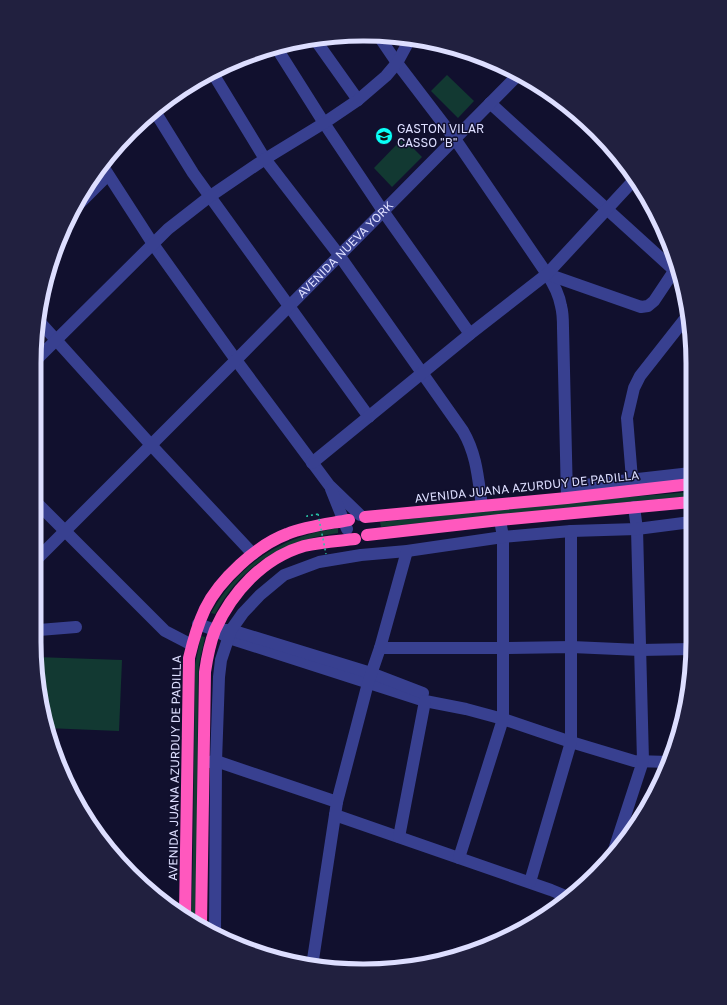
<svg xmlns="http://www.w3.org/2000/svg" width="727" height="1005" font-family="'Golos Text',sans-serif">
  <rect width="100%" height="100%" fill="#11102e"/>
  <g fill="#123932">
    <polygon points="447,75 474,101 458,118 431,91"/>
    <polygon points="403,138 422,157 392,187 374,168"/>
    <polygon points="691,492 691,496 606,504 381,527 380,522 604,499"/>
    <path d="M338 528V533C328 535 318 536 308 539 266 551 236 575 215 614L211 613C233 573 266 547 310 534 319 531 329 530 338 528Z"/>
    <polygon points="201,636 205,637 199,664 198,680 197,844 195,922 191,919 193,857 195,665"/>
    <polygon points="36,657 122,660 119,731 46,728"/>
  </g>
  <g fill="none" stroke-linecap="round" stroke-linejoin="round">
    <polyline stroke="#28c8a9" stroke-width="1.5" stroke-dasharray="2 3" stroke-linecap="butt" points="307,517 307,516 318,514"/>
    <g stroke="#384090" stroke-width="12">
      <path d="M378 35 397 63 455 139 547 274C553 283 559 294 561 306 563 313 563 321 563 328L567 498"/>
      <polyline points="314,38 358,100"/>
      <polyline points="276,47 324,123 383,211 470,334"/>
      <path d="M212 72 265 159 339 255 463 431C477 455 478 479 482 506"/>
      <polyline points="490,103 675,271"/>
      <polyline points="154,110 193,173 369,417"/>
      <polyline points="104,168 153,244 236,360 329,485 360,515"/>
      <polyline points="75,208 108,175"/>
      <polyline points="547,274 641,307 648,306 654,301 674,271"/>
      <polyline points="38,320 151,445 253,554"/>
      <polyline points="34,362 168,229 209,197 265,159 324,123 358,100 386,76 397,63 410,39"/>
      <polyline points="312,463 470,334 547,274 634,180"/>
      <polyline points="632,479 627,418 634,388 640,376 688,315"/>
      <polyline points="567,487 691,473"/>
      <polyline points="331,489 347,529"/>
      <polyline points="34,500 165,631 192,645"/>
      <path id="s1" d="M34 562 236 360 519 74"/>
      <polyline points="198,624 215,630 229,638 425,701 466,709 503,719 571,742 634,761 669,762"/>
      <polyline points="34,629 39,630 76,627"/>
      <polyline points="224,630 231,630 371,673 423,693"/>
      <polyline points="380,648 503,648 572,647 640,650 692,649"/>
      <polyline points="209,762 216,761 337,802"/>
      <polyline points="335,815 551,890 568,897"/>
      <polyline points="399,837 425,701"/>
      <polyline points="612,856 643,761 637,529 634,507"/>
      <polyline points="459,858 503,719 503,537 500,520"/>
      <polyline points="530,882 571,742 571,531"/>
      <polyline points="215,935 216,761 219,677 221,660 231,630 243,613 260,595 284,575 319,562 361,555 407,551 503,537 571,531 637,529 691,522"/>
      <polyline points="312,966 337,802 368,683 380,648 407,551"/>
    </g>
    <g stroke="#ff58be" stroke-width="12">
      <polyline points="365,517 567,498 691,484"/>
      <polyline points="367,535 500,520 691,502"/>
      <path d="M185 915 189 658C193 641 198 624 205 609 219 580 257 545 287 534 307 526 328 524 349 520"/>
      <path d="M201 925 205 672C207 658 210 643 215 630 232 592 263 558 304 546 320 542 338 541 355 539"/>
    </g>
    <polyline stroke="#28c8a9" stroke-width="1.5" stroke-dasharray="2 3" stroke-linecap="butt" points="318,514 326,554"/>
  </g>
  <defs>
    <g id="school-disc" transform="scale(0.9)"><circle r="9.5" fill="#09fff7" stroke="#11102e"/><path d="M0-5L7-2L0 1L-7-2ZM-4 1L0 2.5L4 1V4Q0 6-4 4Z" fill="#111"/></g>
  </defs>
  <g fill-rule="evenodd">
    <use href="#school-disc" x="384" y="136"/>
  </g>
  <g text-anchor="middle" stroke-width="3" stroke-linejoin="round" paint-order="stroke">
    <g font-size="12" fill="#dddeff" stroke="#11102e" text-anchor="start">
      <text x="397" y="133">GASTON VILAR<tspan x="397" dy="14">CASSO "B"</tspan></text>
    </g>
    <g font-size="12" fill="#dddeff" stroke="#11102e">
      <text dy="4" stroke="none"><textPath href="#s1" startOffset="441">AVENIDA NUEVA YORK</textPath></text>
      <text transform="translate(527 487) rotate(-6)" y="4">AVENIDA JUANA AZURDUY DE PADILLA</text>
      <text transform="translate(175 768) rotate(-89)" y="4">AVENIDA JUANA AZURDUY DE PADILLA</text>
    </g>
  </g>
  <path d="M0 0H727V1005H0ZM363 41H364A322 322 0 0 1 686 363V642A322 322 0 0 1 364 964H363A322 322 0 0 1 41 642V363A322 322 0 0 1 363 41Z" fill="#21203f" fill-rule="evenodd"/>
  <path fill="none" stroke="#dddeff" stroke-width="5" d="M363 41H364A322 322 0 0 1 686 363V642A322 322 0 0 1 364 964H363A322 322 0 0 1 41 642V363A322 322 0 0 1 363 41Z"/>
</svg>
